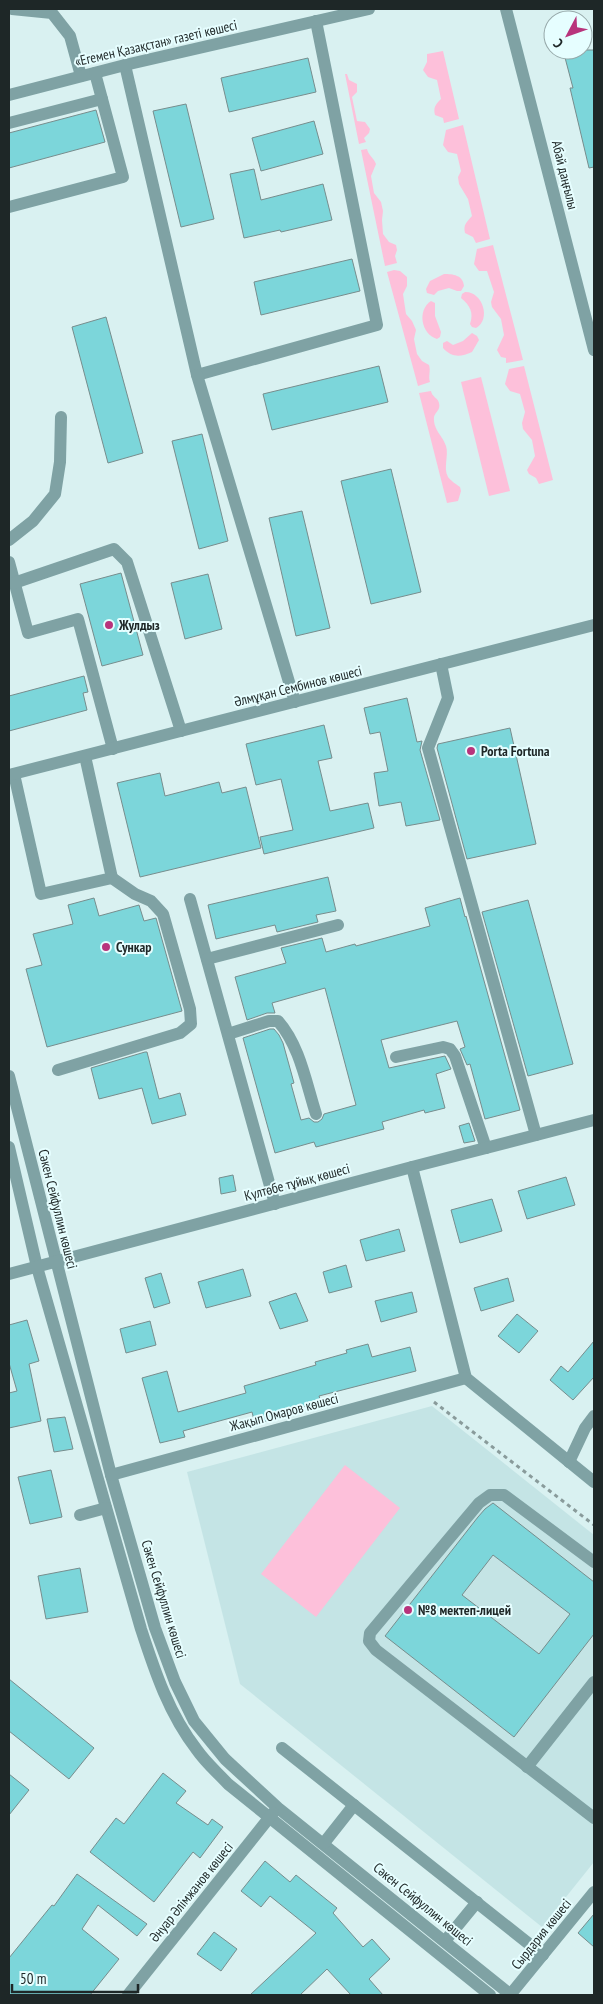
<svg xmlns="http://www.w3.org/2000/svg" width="603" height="2004" font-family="'PT Sans Narrow',sans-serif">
  <rect width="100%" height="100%" fill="#d9f1f1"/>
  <polygon fill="#c4e4e5" points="432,1406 594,1535 594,1862 542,1927 240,1684 187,1472"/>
  <g fill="#fdc0da">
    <path d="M443 51 459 119 444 123 443 118 435 115C433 107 436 104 441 99L437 80 428 77 423 70 427 62V54Z"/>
    <polygon points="345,74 347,74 349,80 357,84 357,92 352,97 357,121 365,122 370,129 369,133 364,138 366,142 359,144"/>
    <path d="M463 125 490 239 476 243 473 237 465 233C463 224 467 222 472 216L468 199 459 184 458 177 461 171 457 154 448 152 443 145 446 130Z"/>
    <path d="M367 149C368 155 374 158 376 164L371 176 374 193 381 202 383 211 382 220 383 234 389 242 396 245 397 250 395 256 397 263 385 266 361 150Z"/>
    <polygon points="493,245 523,360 506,363 506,358 501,357 497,350 504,335 501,319 492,307 491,302 494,292 487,271 479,271 474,264 477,249"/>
    <path d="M394 270 400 271 407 277V286L403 294 406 314 412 321 416 330 414 339 417 354 422 361 429 365C431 371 428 376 430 382L418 386 387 272Z"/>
    <path d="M444 274C453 274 463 275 464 286L461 291H457L449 288 438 291 434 295 427 293 426 289 430 281Z"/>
    <path d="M465 292C482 291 492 319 476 328L472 327 470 324C474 313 470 305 461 298L462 294Z"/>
    <path d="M431 301 435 303V316L441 332 440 337 437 339C421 334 417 310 431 301Z"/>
    <path d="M472 333 477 336 479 340 472 352C461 357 452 358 443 348V343L447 341 453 345 463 341Z"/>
    <polygon points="524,366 553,480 539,484 536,478 529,474 527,470 535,456 532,440 523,429 522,423 525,412 520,394 510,391 505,384 509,369"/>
    <polygon points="481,377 510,491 489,496 461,382"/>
    <path d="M431 391C432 397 438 398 439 403 441 410 435 412 434 417 433 430 443 436 446 446 449 455 443 468 448 477 452 482 455 483 460 487L461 491 458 501 447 503 419 393Z"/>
    <polygon points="345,1465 400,1508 316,1617 261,1574"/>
  </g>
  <g fill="#7cd6da" stroke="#778d8d" fill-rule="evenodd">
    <polygon points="563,50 594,50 594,167 589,168 570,88 573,88"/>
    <polygon points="308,58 316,92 229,112 221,78"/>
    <polygon points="186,104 214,219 181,227 153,111"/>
    <polygon points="96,110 105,142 9,168 9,133"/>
    <polygon points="314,121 323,154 261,171 252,138"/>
    <polygon points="254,169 261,200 323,184 332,220 281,232 280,230 244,238 230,174"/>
    <polygon points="352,259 360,291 261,315 254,282"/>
    <polygon points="106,317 143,453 108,463 72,327"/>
    <polygon points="379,366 388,402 272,430 263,394"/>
    <polygon points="202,434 228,541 199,549 172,441"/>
    <polygon points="391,469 421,592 371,604 341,481"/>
    <polygon points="302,511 330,628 296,636 269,518"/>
    <polygon points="121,573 143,655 102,666 80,584"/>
    <polygon points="208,574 222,629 185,639 171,583"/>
    <polygon points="84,676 88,692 83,693 87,710 9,731 9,696"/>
    <polygon points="407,698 417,742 422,741 420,750 440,820 406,826 401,802 379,806 374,773 388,771 380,732 370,734 364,708"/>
    <polygon points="324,725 332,758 318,761 330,811 368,803 374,828 264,854 260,837 293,830 281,779 256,785 246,744"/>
    <polygon points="510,728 536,844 467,859 437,748 438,744"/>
    <polygon points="160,773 165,796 219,782 222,793 246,787 261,848 140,877 117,783"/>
    <polygon points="328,877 336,911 316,915 318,922 277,932 275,925 216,939 208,905"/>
    <polygon points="94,898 99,916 139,905 144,921 156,918 182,1011 47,1047 26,969 42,965 33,934 73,924 68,905"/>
    <polygon points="460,898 465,917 466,916 520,1110 485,1119 470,1064 467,1065 460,1049 465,1047 457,1021 381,1040 389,1068 445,1056 451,1069 436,1074 445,1108 425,1113 424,1110 382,1122 384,1129 316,1147 314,1142 275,1153 243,1038 270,1029 274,1029 279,1035 283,1043 294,1083 291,1084 301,1120 309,1118 314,1122 318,1122 322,1119 324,1114 356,1105 325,988 272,1003 275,1013 267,1013 247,1020 235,977 286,963 281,948 322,938 326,952 355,944 356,946 430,926 425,908"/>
    <polygon points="528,900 573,1064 528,1076 482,912"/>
    <polygon points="145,1052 147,1052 159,1099 180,1093 186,1115 152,1124 142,1088 99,1099 91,1068"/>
    <polygon points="469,1123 475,1141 464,1143 459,1126"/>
    <polygon points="233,1175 236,1191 221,1194 219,1178"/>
    <polygon points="566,1177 575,1205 527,1219 518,1191"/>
    <polygon points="492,1199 502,1231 460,1243 451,1210"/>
    <polygon points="399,1229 405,1251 366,1261 360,1240"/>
    <polygon points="346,1265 352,1287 329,1293 323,1272"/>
    <polygon points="243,1269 251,1296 206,1308 198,1282"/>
    <polygon points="161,1273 170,1303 154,1308 145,1278"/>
    <polygon points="508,1278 514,1301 481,1311 474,1288"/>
    <polygon points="412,1292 417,1312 381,1322 375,1301"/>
    <polygon points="296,1293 308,1321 280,1329 269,1302"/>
    <polygon points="517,1314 538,1331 519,1353 498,1336"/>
    <polygon points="27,1320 39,1361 29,1364 41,1421 9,1428 9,1393 17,1391 9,1363 9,1325"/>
    <polygon points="150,1321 156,1345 126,1353 120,1329"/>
    <polygon points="594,1341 594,1377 573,1400 550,1380 561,1366 568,1372"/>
    <polygon points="368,1344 372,1357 410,1347 416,1371 319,1396 321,1402 280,1413 281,1417 255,1424 252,1412 183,1431 185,1437 160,1443 142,1378 167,1371 178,1412 246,1393 244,1386 316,1365 315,1362 347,1353 346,1350"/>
    <polygon points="65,1417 73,1449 54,1452 47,1419"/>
    <polygon points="51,1470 62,1517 30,1524 18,1477"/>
    <path d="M493 1503 594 1582V1634L514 1737 385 1636 478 1517 485 1509ZM493 1555 570 1614 539 1654 462 1595Z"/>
    <polygon points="80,1568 88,1612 46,1619 38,1576"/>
    <polygon points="9,1679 94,1748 69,1779 9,1731"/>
    <polygon points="163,1773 186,1791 176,1803 208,1825 212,1819 223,1827 200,1858 193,1852 154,1902 90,1852 116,1818 124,1824"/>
    <polygon points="9,1774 29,1790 9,1815"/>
    <polygon points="265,1861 290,1882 296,1875 337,1908 333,1913 363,1947 372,1939 390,1959 369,1979 383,1995 351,1995 327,1969 300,1995 250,1995 316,1933 270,1896 261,1907 241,1891"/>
    <polygon points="77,1874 147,1924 137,1936 98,1905 82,1929 119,1959 90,1995 9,1995 9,1958 52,1905 54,1906"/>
    <polygon points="594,1914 594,1947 578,1933"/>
    <polygon points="214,1932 237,1949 221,1971 197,1954"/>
  </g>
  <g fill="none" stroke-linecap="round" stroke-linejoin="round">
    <polyline stroke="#899b9b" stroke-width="3" stroke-dasharray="4 4" stroke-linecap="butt" points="434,1402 594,1525"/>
    <g stroke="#7fa2a4" stroke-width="12">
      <polyline points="12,9 52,13 70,36 81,76"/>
      <polyline points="506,9 594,350"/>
      <polyline points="125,65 197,375 377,325 316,21"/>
      <polyline points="9,95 125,65 369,9"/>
      <polyline points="9,123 102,99"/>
      <polyline points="9,207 123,177 95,73"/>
      <polyline points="197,375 295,702"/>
      <polyline points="9,540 33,521 55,494 60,462 61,417"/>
      <polyline points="9,562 28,633 78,619 113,749"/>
      <polyline points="14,583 114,549 127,562 181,731"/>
      <polyline points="441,664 448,698 428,748 536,1135"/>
      <polyline points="14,774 41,894 112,878 85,756"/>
      <polyline points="9,775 594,625"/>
      <polyline points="190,899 275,1204"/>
      <polyline points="207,959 338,925"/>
      <path d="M228 1034 269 1021H278C300 1046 306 1083 316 1114"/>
      <polyline points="396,1057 443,1047 450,1049 455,1056 486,1148"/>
      <polyline points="58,1070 180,1033 191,1024 190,1009 163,914 151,901 135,894 112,878"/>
      <polyline points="9,1076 111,1475 155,1628 175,1682 194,1721 225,1759 278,1808 511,1995"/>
      <path d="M9 1147 37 1267 141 1629C155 1672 169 1714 197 1750 206 1763 218 1773 228 1784L490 1995"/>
      <polyline points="412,1167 466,1378 594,1482"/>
      <polyline points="9,1274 412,1167 594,1120"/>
      <polyline points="569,1462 585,1428 594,1416"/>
      <polyline points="111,1475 466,1378"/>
      <polyline points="80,1515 106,1508"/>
      <polyline points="594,1562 504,1495 490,1495 479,1503 370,1633 369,1641 376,1650 594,1818"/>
      <polyline points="282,1748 543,1955"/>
      <polyline points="527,1767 594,1682"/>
      <polyline points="324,1843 354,1805"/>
      <polyline points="445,1941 477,1902"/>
      <polyline points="128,1995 273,1813"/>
      <polyline points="510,1995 594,1892"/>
    </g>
  </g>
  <g fill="#b8347c" stroke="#e6feff" stroke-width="2">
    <circle cx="109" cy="625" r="5"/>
    <circle cx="471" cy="751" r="5"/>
    <circle cx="106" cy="947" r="5"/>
    <circle cx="408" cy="1610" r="5"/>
  </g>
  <g text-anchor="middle" stroke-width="4" stroke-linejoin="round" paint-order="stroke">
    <g font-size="14" fill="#1e2727" stroke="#e6feff">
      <text transform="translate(156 43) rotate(-13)" y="5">«Егемен Қазақстан» газеті көшесі</text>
      <text transform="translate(565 175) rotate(76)" y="5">Абай даңғылы</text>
      <text transform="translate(298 686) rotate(-14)" y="5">Әлмұқан Сембинов көшесі</text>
      <text transform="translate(297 1182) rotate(-15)" y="5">Күлтөбе тұйық көшесі</text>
      <text transform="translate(58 1209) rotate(76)" y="5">Сәкен Сейфуллин көшесі</text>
      <text transform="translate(284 1412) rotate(-15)" y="5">Жақып Омаров көшесі</text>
      <text transform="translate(164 1599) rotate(73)" y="5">Сәкен Сейфуллин көшесі</text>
      <text transform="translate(191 1892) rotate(-51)" y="5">Әнуар Әлімжанов көшесі</text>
      <text transform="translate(423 1904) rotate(39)" y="5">Сәкен Сейфуллин көшесі</text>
      <text transform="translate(541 1934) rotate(-51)" y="5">Сырдария көшесі</text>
    </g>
    <g font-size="14" font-weight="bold" fill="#1e2727" stroke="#e6feff" text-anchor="start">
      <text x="119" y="630">Жулдыз</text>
      <text x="481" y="756">Porta Fortuna</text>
      <text x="116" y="952">Сункар</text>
      <text x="418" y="1615">№8 мектеп-лицей</text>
    </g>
  </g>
  <rect width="603" height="2004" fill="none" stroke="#1e2727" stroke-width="20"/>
  <g transform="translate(568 35) rotate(229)"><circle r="24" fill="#e6feff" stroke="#96a8a9"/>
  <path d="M0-4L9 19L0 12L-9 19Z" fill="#b8347c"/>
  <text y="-8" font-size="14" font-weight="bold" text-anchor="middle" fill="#1e2727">С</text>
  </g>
  <path d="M12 1984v8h126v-8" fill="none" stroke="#1e2727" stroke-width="2.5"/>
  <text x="20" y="1984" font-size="15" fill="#1e2727" stroke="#e6feff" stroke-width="4" paint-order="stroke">50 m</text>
</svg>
